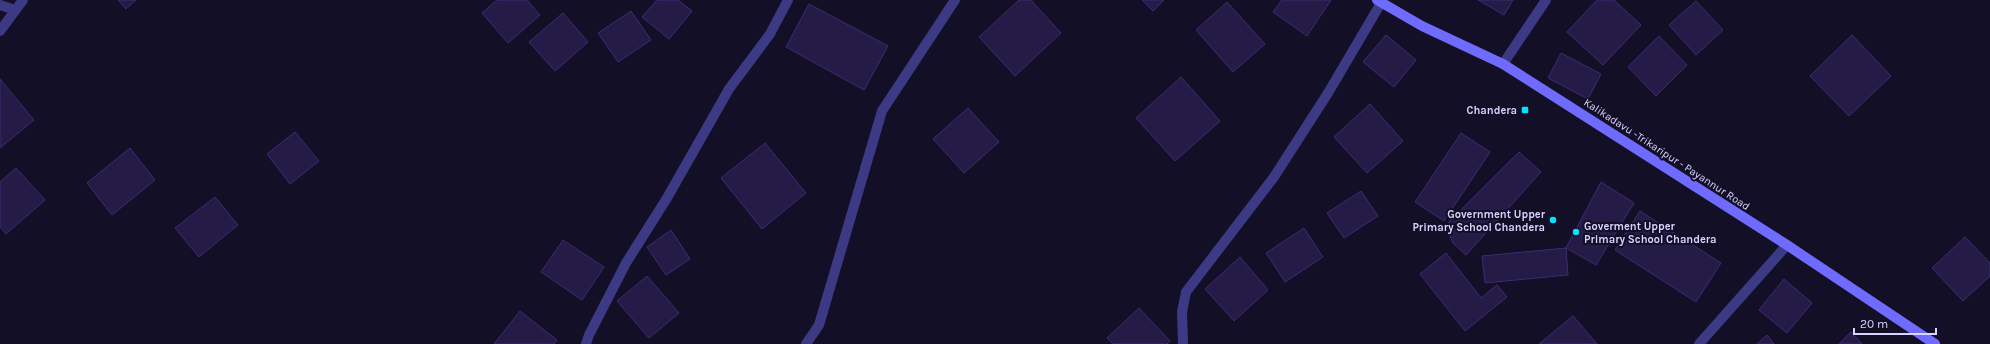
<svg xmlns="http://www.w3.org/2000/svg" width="1990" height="344" font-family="Karla,sans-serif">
  <rect width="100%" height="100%" fill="#130f26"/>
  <g fill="#241b47" stroke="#3b2d73">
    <polygon points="118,0 136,0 126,9"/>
    <polygon points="497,0 527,0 540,15 508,43 482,13"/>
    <polygon points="657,0 678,0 692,11 669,39 642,17"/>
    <polygon points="1019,0 1031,0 1061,33 1015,76 979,37"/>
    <polygon points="1142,0 1164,0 1153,11"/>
    <polygon points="1282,0 1331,0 1307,36 1273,12"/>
    <polygon points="1478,0 1513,0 1504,15"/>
    <polygon points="1597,0 1614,0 1641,25 1603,65 1567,32"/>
    <polygon points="1696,1 1723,30 1696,55 1669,25"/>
    <polygon points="1227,2 1265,44 1233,72 1196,30"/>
    <polygon points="809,4 888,46 864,90 786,47"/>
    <polygon points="631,11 651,40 618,62 598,33"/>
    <polygon points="563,13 588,42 555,71 529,42"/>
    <polygon points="1386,35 1416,60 1394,87 1363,62"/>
    <polygon points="1852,35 1891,76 1849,116 1810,76"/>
    <polygon points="1659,36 1687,65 1656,96 1628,67"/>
    <polygon points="1561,53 1601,74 1588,99 1548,78"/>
    <polygon points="1181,77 1220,121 1175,161 1136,118"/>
    <polygon points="0,79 34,120 0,148"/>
    <polygon points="1370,104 1403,141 1367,173 1334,137"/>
    <polygon points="968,108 999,142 964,173 933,139"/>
    <polygon points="295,132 319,161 290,184 267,154"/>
    <polygon points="1461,133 1490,152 1444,221 1415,202"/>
    <polygon points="765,143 806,193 762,229 721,178"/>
    <polygon points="130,148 155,180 112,215 87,183"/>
    <polygon points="1519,152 1541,172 1466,255 1453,243 1445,226"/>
    <polygon points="16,168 45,200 6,234 0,227 0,182"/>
    <polygon points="1601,182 1634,203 1596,265 1566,248"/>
    <polygon points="1361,191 1378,216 1344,238 1327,213"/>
    <polygon points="215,197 238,225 199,257 175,228"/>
    <polygon points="1640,211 1721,263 1696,302 1615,250"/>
    <polygon points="1304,228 1323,257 1285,282 1266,253"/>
    <polygon points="671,230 690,259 666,275 647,247"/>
    <polygon points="1965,237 1990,263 1990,276 1963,301 1932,268"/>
    <polygon points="563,240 604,267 582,300 541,272"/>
    <polygon points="1566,248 1568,275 1485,283 1482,256"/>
    <polygon points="1446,253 1481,298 1497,285 1507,297 1465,331 1420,274"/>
    <polygon points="1240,257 1268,290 1234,321 1205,289"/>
    <polygon points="647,276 679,313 649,338 617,301"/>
    <polygon points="1784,279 1812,303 1787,333 1759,310"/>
    <polygon points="1139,308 1170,341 1167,344 1113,344 1107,338"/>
    <polygon points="520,311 557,340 554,344 494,344"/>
    <polygon points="1573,316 1597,344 1539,344"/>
    <polygon points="1851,332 1862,344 1839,344"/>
    <polygon points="1767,335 1774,344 1757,344"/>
  </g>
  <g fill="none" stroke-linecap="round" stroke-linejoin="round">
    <g stroke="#3d3a85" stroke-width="10">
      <polyline points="0,5 15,10"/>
      <polyline points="0,31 23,0"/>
      <polyline points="1503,64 1546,0"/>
      <polyline points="586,344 589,335 626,263 667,198 729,89 770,34 788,0"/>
      <polyline points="806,344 819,325 882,111 955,0"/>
      <polyline points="1183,344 1182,312 1186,292 1274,177 1328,93 1381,3"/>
      <polyline points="1699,344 1787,245"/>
    </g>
    <polyline stroke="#6f6bff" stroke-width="10" points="1377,0 1422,26 1503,64 1787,245 1935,344"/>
  </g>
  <g fill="#00e5ff" stroke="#130f26" stroke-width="1.5">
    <rect x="1521" y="106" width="8" height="8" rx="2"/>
    <circle cx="1553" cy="220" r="4"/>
    <circle cx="1576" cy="232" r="4"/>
  </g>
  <g text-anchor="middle" stroke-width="4" stroke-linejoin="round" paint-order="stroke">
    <g font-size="11" font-weight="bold" fill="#d9d4ff" stroke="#130f26" text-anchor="end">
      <text x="1517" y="114">Chandera</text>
      <text x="1545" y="218">Government Upper<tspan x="1545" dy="13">Primary School Chandera</tspan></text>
      <text x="1584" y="230" text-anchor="start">Goverment Upper<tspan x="1584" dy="13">Primary School Chandera</tspan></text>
    </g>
    <g font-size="11" fill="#d9d4ff" stroke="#130f26">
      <text transform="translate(1667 154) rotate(33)" y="4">Kalikadavu -Trikaripur - Payannur Road</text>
    </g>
  </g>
  <path d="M1854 328v6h82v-6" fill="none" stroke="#d9d4ff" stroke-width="2"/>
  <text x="1860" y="328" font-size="12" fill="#d9d4ff" stroke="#130f26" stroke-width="3" paint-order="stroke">20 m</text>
</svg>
